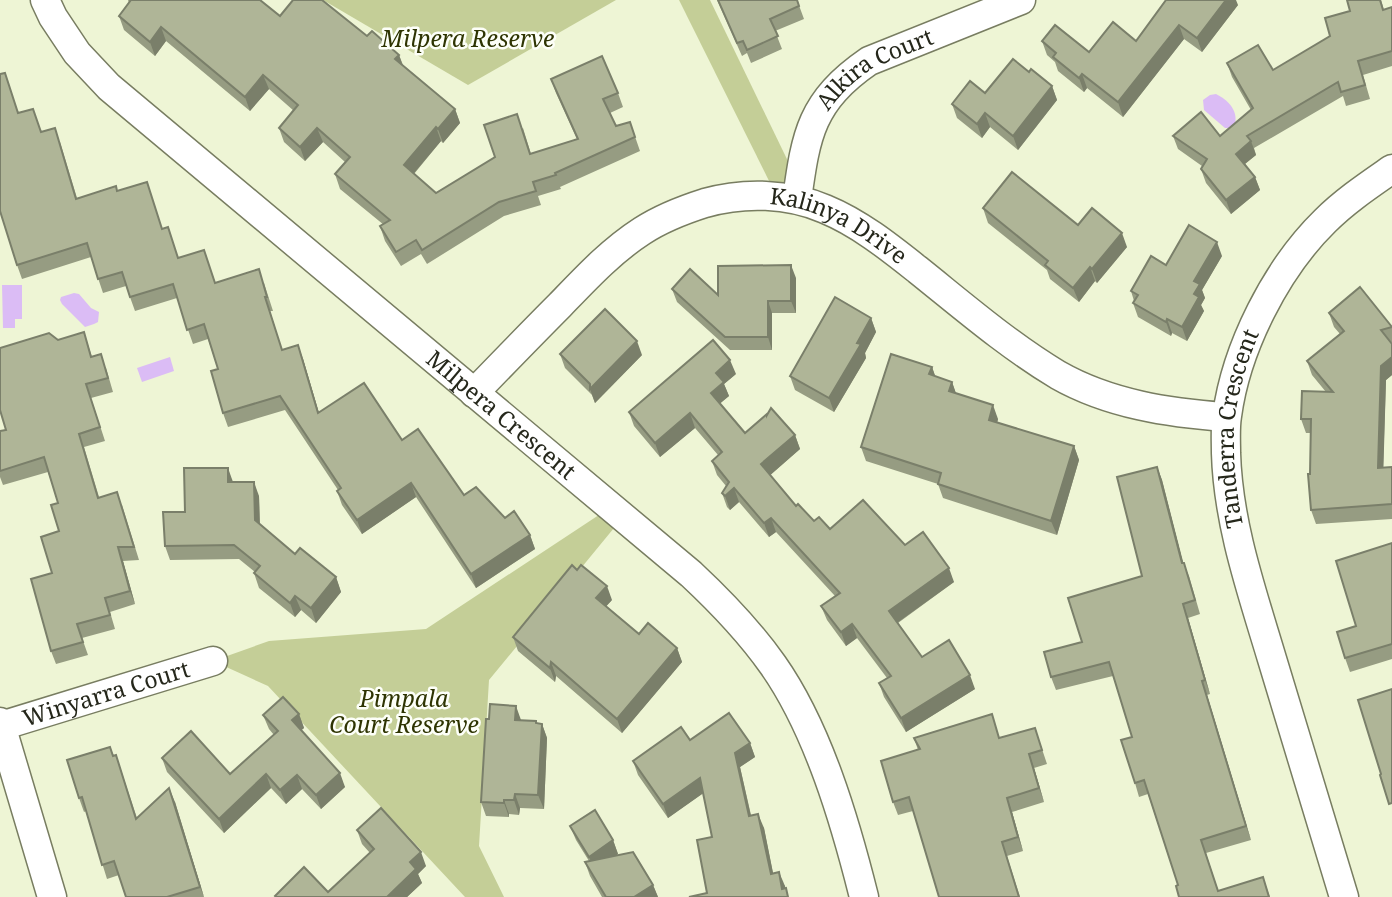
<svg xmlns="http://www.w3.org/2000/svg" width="1392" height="897" font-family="'Noto Serif',serif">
  <rect width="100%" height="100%" fill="#eef5d5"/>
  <g fill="#c4ce97">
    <polygon points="323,0 616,0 468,85"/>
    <polygon points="679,0 710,0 799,184 777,197"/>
    <polygon points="611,507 623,517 489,680 479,846 504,897 465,897 268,686 213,661 269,641 426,629"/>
  </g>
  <g fill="#dbbcf5">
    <path d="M1216 94C1228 100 1238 110 1235 124L1230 128H1225L1204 110 1203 100 1210 95Z"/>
    <polygon points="2,285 22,285 22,319 15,319 15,328 3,328"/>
    <polygon points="74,293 79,294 91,308 99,312 98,322 94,324 85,327 62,304 60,300 61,297"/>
    <polygon points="170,357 174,371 142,382 137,368"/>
  </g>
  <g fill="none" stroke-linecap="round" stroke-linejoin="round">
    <g stroke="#787d61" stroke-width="31">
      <g id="street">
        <path id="s1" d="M45 0 53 17 77 53 109 87 691 574C721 602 749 631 773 665 818 729 845 821 864 897"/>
        <path id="s2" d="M797 199C806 134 811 101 869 61L1021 0"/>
        <path id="s3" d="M474 393C503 363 531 334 560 305 586 278 611 251 642 231 662 218 683 210 705 203 744 192 788 193 825 209 859 223 889 247 918 270 963 306 1008 345 1058 375 1109 404 1169 413 1226 417"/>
        <polyline points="0,722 52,897"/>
        <path id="s4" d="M1 726 213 661"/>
        <path id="s5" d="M1344 897C1320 818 1296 738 1272 659 1252 592 1228 524 1226 453 1226 441 1225 428 1227 416 1236 348 1276 269 1325 221 1345 201 1369 185 1392 169"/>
      </g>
    </g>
    <use href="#street" stroke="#fff" stroke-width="28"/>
  </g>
  <g fill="#969c82">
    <polygon points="128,0 260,0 280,16 367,36 399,55 403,65 455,109 460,123 443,143 441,141 414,174 436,193 495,157 523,128 531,154 577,139 556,93 551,79 618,93 623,107 610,113 616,126 630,122 640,151 560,187 561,189 538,196 541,205 504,216 427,264 421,254 401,266 385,241 380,226 384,225 340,189 335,174 345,162 323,142 305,161 284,142 279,128 294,111 269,89 250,111 166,41 155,56 124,30 119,16 129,3"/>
    <polygon points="717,0 797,0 804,19 775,31 782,49 751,63 747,53 742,56"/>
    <polygon points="1166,0 1238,5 1202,52 1184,39 1123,117 1087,88 1084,92 1058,71 1055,62 1047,55 1042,41 1089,52 1136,41"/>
    <polygon points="1381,0 1384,10 1392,7 1392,66 1363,75 1370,99 1346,106 1343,96 1254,148 1256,155 1245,164 1255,177 1260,190 1231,214 1206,183 1201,169 1202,166 1178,149 1173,136 1220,136 1251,110 1232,77 1227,63 1273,70 1330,36 1350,11"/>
    <polygon points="1029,72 1052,86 1057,100 1018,150 990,127 982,138 957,118 952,104 985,93"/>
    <polygon points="19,113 41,132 60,142 77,198 117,191 147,182 162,229 179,258 215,283 264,283 273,311 270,311 282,350 303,359 319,413 402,440 464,495 505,518 530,535 535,549 476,588 416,497 362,534 342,505 337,491 338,490 285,410 228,427 223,413 218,369 208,339 193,344 177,298 135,311 126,286 103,293 91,257 22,279 17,265"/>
    <polygon points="983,208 1078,225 1127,247 1097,283 1095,281 1079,302 1050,279 1047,270 988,223"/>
    <polygon points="1222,256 1202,290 1205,298 1201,305 1204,311 1187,341 1172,333 1171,336 1138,317 1133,303 1134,301 1131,291 1166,265"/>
    <polygon points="796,278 796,313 772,313 772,350 730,350 677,302 672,289 718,295"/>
    <polygon points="1329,313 1392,327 1392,342 1391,343 1392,344 1392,375 1386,380 1383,468 1392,467 1392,519 1316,524 1311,510 1310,474 1311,433 1306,433 1301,419 1326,392 1312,375 1307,361 1340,334 1334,327"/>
    <polygon points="871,318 876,332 865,353 866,358 834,412 795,390 790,376"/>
    <polygon points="84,332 92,357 106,368 113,392 91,398 105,441 84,447 99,497 122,505 139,560 123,561 135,604 110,612 115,629 82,638 88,655 56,664 51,651 52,573 59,531 58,503 48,472 3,485 0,477 0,431 6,430 58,340"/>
    <polygon points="560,354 642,355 595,403 592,395 565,368"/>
    <polygon points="932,367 935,376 952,382 956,394 998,419 997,423 1074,446 1079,460 1057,535 943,498 938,484 866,461 861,447"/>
    <polygon points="736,374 724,384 729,396 720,403 745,433 795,435 800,449 770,475 796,506 814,521 830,529 905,545 954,582 898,623 922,657 975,689 906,732 884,697 879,683 887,678 857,638 846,646 827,620 821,606 835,596 776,532 769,537 739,502 730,510 727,507 722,493 726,486 717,475 712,461 718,455 695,428 660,457 634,426 629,412"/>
    <polygon points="1157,467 1162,480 1183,563 1189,576 1200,614 1188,618 1210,694 1207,695 1251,840 1206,853 1218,891 1263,877 1270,897 1179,897 1178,885 1148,794 1139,797 1135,783 1132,737 1113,676 1056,690 1051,677 1142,576"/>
    <polygon points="233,482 259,496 260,524 295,554 336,577 341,592 316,623 301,610 295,617 259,588 254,573 255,572 239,559 170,560 165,546 185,512"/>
    <polygon points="1392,543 1392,659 1350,672 1345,658 1356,626"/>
    <polygon points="612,600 606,606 639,634 677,648 682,662 622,733 556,676 555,682 518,651 513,637"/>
    <polygon points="299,714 304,728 301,730 345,787 321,809 302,789 286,804 271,788 224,833 167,772 162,758 230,774 274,735 269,729 263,715"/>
    <polygon points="521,720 542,724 547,738 544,809 520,808 519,815 509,814 509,817 486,816 481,802"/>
    <polygon points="1035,728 1047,764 1034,768 1044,802 1012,812 1023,851 1007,856 1020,897 939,897 913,811 898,815 893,802 918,750 914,738 1000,738"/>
    <polygon points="690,740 750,743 755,757 740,767 751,815 764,828 773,873 785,886 707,893 712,837 703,793 668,818 638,775 633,761"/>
    <polygon points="116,755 137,818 175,802 204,897 126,897 119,875 107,879 86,811 84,812 79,798 114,756"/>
    <polygon points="570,826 613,840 618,854 615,856 653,885 658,897 602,897 590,876 585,862 589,861 576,840"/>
    <polygon points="357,830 426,866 418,874 422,883 407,897 275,897 328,892 370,853 362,844"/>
  </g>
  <g fill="#7a7f6a">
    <polygon points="1226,0 1236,0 1238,5 1202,52 1197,38"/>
    <polygon points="1179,25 1184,39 1123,117 1118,102"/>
    <polygon points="161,27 166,41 155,56 150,42"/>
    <polygon points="399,55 404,69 395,59"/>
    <polygon points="1082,74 1087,88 1084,92 1079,78"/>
    <polygon points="263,75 269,89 250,111 245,97"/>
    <polygon points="1052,86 1057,100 1018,150 1013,136"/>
    <polygon points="455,109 460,123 443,143 438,129"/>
    <polygon points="985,113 990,127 982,138 977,124"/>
    <polygon points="436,127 441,141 409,179 404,165"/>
    <polygon points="317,128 323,142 305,161 300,147"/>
    <polygon points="1251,141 1256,155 1241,167 1236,154"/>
    <polygon points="1255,177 1260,190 1231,214 1226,200"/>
    <polygon points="1122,233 1127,247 1097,283 1092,269"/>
    <polygon points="1217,242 1222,256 1202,290 1205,298 1201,305 1204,311 1187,341 1182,327 1194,294 1194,281"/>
    <polygon points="791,265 796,278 796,313 791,301"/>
    <polygon points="1090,267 1095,281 1079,302 1073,288"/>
    <polygon points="768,301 772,313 772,350 768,337"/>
    <polygon points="871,318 876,332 865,353 866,358 834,412 829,398 857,343"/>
    <polygon points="1167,319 1172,333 1171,336 1166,322"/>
    <polygon points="637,341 642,355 595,403 590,389"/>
    <polygon points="298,345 303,359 323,427 318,413"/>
    <polygon points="1392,357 1392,375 1386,380 1383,482 1378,468 1381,366"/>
    <polygon points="730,360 736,374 724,384 729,396 716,407 711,393 716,373"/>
    <polygon points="932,367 937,381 929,374"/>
    <polygon points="952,382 957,396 949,391"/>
    <polygon points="993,405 998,419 994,434 989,420"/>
    <polygon points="690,413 695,428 660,457 655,443"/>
    <polygon points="795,435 800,449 767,478 761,464"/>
    <polygon points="1074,446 1079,460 1057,535 1051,521"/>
    <polygon points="1157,467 1162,480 1187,577 1182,563"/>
    <polygon points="228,468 233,482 228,482"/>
    <polygon points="254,482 259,496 260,534 255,520"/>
    <polygon points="411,483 416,497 362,534 357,520"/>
    <polygon points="734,488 739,502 730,510 725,496"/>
    <polygon points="771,518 776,532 769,537 764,523"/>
    <polygon points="530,535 535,549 476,588 471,574"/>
    <polygon points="118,547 123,561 135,604 130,591"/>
    <polygon points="949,568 954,582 894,625 889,611"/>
    <polygon points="336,577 341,592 316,623 311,608"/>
    <polygon points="607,586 612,600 601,612 596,598"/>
    <polygon points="295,596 301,610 295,617 290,603"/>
    <polygon points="1183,604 1188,618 1210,694 1205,680"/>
    <polygon points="852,624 857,638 846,646 841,632"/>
    <polygon points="677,648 682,662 622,733 617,719"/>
    <polygon points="551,662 556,676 555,682 550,668"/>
    <polygon points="970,675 975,689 906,732 901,718"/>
    <polygon points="1202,681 1207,695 1251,840 1246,826"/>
    <polygon points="516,706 521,720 520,734 515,720"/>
    <polygon points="299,714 304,728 297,734 292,720"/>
    <polygon points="542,724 547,738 544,809 538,795"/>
    <polygon points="750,743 755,757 740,767 754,830 749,816 735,753"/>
    <polygon points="1029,754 1034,768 1044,802 1039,788"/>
    <polygon points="340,773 345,787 321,809 316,795"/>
    <polygon points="266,774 271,788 224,833 219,819"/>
    <polygon points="297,775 302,789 286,804 280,790"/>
    <polygon points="700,778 705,792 668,818 663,804"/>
    <polygon points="169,788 175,802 204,897 200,887"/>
    <polygon points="515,794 520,808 519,815 514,800"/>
    <polygon points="1007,798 1012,812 1023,851 1018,837"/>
    <polygon points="504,800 509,814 509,817 504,803"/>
    <polygon points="758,814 764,828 776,888 771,874"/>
    <polygon points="613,840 618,854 595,871 589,857"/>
    <polygon points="421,852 426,866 418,874 422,883 407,897 387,897 410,862"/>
    <polygon points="779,872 785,886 787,897 782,889"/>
    <polygon points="653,885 658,897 634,897"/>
  </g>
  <g fill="#afb597" stroke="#7a7f6a" stroke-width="2">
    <polygon points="131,0 260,0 280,16 293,0 322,0 367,36 372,31 399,55 395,59 455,109 438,129 436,127 404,165 436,193 495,157 484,125 517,114 530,154 578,139 551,79 602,56 618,93 603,99 616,126 630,122 635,137 555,173 556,175 533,182 536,191 499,202 422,250 416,240 396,252 380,226 390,220 335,174 350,157 317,128 300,147 279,128 298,105 263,75 245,97 161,27 150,42 119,16"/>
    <polygon points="718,0 797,0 799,6 770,19 778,36 747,50 743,41 737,43"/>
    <polygon points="1166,0 1226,0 1197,38 1179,25 1118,102 1082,74 1079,78 1053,57 1056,53 1042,41 1055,25 1089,52 1113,22 1136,41"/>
    <polygon points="1347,0 1380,0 1383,10 1392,7 1392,51 1358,61 1365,85 1341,92 1338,82 1247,136 1251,141 1236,154 1255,177 1226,200 1201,169 1207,159 1173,136 1201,112 1220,136 1253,108 1227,63 1258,45 1273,70 1330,36 1325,18 1350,11"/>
    <polygon points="1013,59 1029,72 1031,69 1052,86 1013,136 985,113 977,124 952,104 970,81 985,93"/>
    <polygon points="5,73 18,113 33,109 41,132 55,128 76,199 116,186 117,191 147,182 162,229 168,227 178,258 204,250 215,283 259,269 267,297 265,297 282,350 298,345 318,413 364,383 402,440 418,429 464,495 476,487 505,518 514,511 530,535 471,574 411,483 357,520 337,491 341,488 280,396 223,413 211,371 218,369 204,324 187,330 173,284 130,297 122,272 98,279 87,243 17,265 0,211 0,74"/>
    <polygon points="1012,172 1078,225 1092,208 1122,233 1092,269 1090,267 1073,288 1045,265 1048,261 983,208"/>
    <polygon points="1189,225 1217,242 1194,281 1200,284 1194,294 1199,297 1182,327 1167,319 1166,322 1133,303 1138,295 1131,291 1151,256 1166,265"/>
    <polygon points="791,265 791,301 768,301 768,337 725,337 672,289 690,269 718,295 718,266"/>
    <polygon points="1360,287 1392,327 1381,330 1392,344 1392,357 1381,366 1378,468 1392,467 1392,504 1311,510 1308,474 1310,474 1311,419 1301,419 1302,391 1333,392 1307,361 1344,331 1329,313"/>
    <polygon points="835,297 871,318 857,343 861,344 829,398 790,376"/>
    <polygon points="605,309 637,341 590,389 590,384 560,354"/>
    <polygon points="84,332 91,357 101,354 108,378 86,384 100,427 79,434 98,498 117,492 134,547 118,547 130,591 105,598 110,615 77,624 83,642 51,651 31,579 52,573 41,537 59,531 51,505 58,503 44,457 0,471 0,431 6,430 0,410 0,348 49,333 58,340"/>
    <polygon points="713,340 730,360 716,373 724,382 711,393 745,433 767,414 767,415 771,408 795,435 761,464 796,506 798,504 814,521 819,517 830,529 863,500 905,545 923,532 949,568 889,611 922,657 949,640 970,675 901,718 879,683 891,676 852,624 841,632 821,606 840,593 771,518 764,523 734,488 725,496 722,493 729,482 712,461 722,452 690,413 655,443 629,412"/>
    <polygon points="891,354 932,367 929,374 952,382 949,391 993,405 989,420 1074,446 1051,521 938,484 941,473 861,447"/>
    <polygon points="1157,467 1182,563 1184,563 1195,600 1183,604 1205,680 1202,681 1246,826 1201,840 1218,891 1263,877 1269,897 1179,897 1176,886 1178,885 1144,780 1135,783 1121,740 1132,737 1109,662 1051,677 1044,652 1082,642 1068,598 1142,576 1117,477"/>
    <polygon points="184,468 228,468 228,482 254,482 255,520 295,554 300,548 336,577 311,608 295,596 290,603 254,573 260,566 234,545 165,546 163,512 185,512"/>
    <polygon points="1392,543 1392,644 1345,658 1337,632 1356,626 1336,561"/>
    <polygon points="572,565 577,570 581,565 607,586 596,598 639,634 648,623 677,648 617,719 551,662 550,668 513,637"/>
    <polygon points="1392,689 1392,803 1389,804 1380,775 1381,774 1358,700"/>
    <polygon points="283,697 299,714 292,720 340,773 316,795 297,775 280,790 266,774 219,819 162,758 191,731 230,774 278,731 263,715"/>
    <polygon points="490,704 516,706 515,720 536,721 536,723 542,724 538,795 515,794 514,800 504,800 504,803 481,802 486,719 489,719"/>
    <polygon points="729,713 750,743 735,753 749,816 758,814 771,874 779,872 782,889 786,888 788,897 689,897 707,893 697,840 712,837 700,778 663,804 633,761 681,727 690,740"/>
    <polygon points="992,714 999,738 1035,728 1042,750 1029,754 1039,788 1007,798 1018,837 1002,842 1019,897 939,897 909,797 893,802 881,761 920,749 914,738"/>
    <polygon points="110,747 113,756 116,755 136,819 169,788 200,887 167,897 126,897 114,861 102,865 82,797 79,798 67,760"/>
    <polygon points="381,808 421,852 410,862 416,869 387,897 276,897 275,896 304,867 328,892 374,849 357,830"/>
    <polygon points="595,810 613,840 589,857 570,826"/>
    <polygon points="633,852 653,885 634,897 606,897 585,862"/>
  </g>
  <g text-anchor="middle" stroke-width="5" stroke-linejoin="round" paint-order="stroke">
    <g font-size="23" font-style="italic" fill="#2e3402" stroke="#fdfff8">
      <text x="468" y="47">Milpera Reserve</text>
      <text x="404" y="707">Pimpala<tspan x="404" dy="26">Court Reserve</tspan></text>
    </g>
    <g font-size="23" fill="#25271b" stroke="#fdfff8">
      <text dy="8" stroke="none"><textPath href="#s2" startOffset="163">Alkira Court</textPath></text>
      <text dy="8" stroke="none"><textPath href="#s3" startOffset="444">Kalinya Drive</textPath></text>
      <text dy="8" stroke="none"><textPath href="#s1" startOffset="620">Milpera Crescent</textPath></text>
      <text dy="8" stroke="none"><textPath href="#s5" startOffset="486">Tanderra Crescent</textPath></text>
      <text dy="8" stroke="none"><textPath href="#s4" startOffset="110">Winyarra Court</textPath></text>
    </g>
  </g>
</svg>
